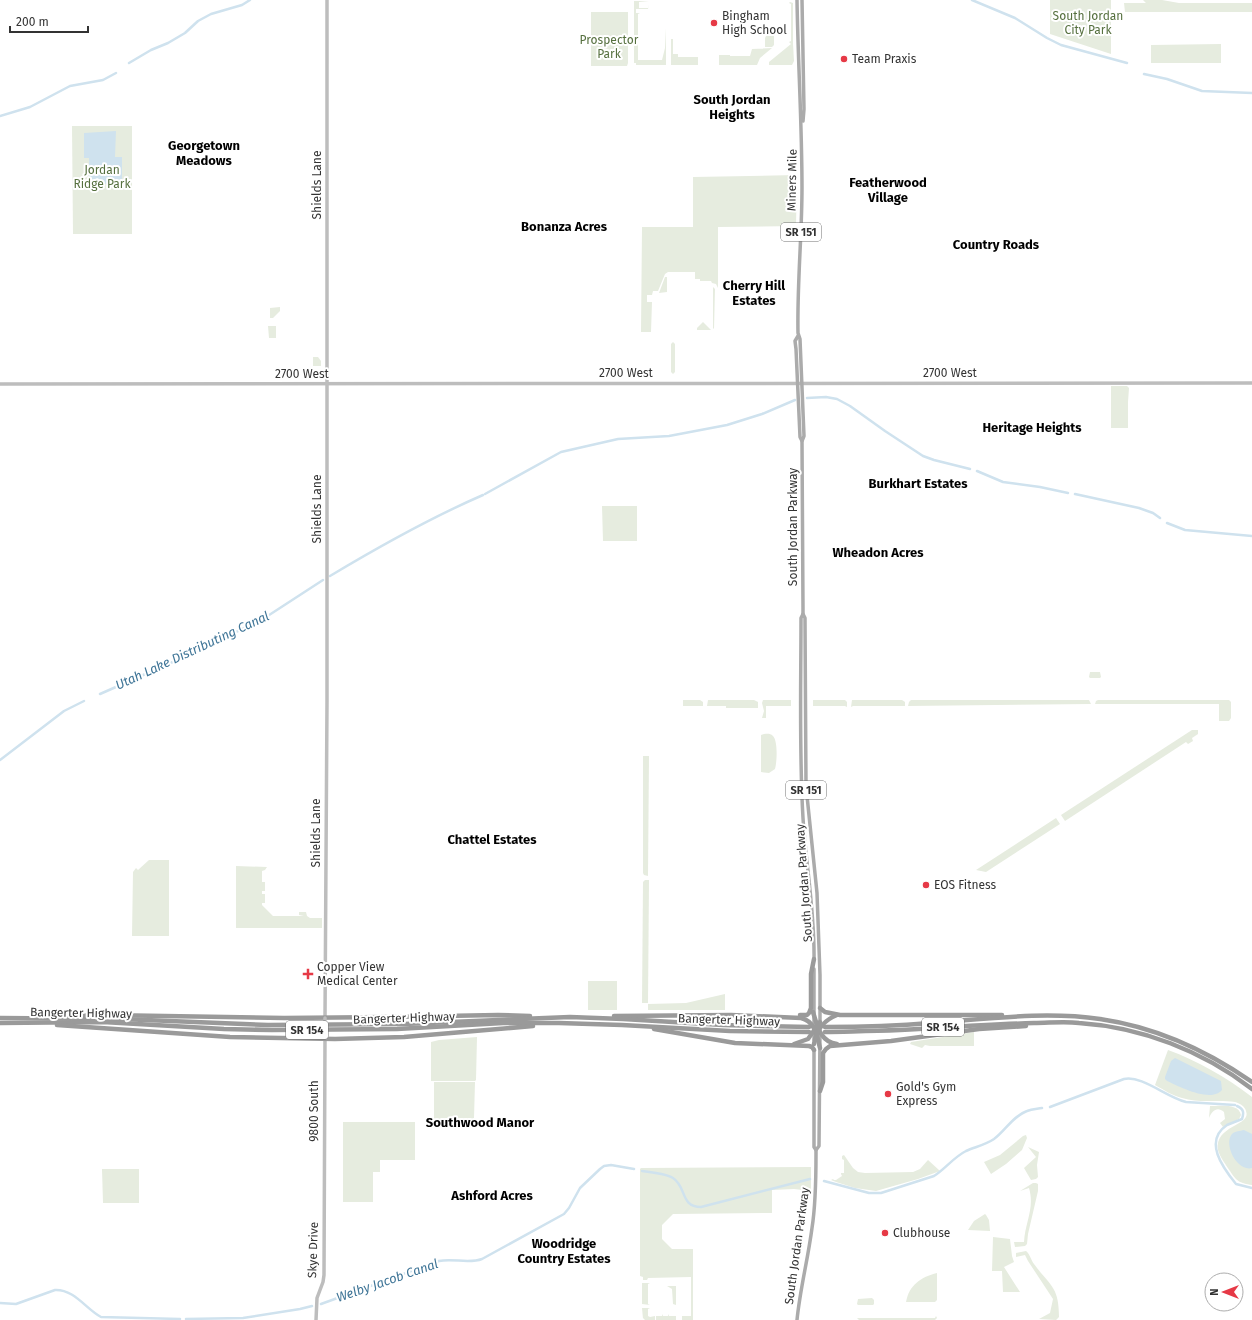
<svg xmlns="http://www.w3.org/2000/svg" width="1252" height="1320" font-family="'Fira Sans',sans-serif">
  <rect width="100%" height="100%" fill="#fff"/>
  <g fill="#e6ecdf">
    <polygon points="1050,0 1111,0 1111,54 1050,34"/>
    <polygon points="1143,0 1162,0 1179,3 1252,3 1252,12 1125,12 1124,3 1146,3"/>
    <polygon points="634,1 649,1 639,2 639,8 648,8 649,4 648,9 636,9 636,13 640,13 638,14 638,60 662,60 665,48 666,28 666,65 636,65 636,63 634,63"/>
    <polygon points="790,2 793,3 793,44 791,44 789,42 791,41 791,4 789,3"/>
    <polygon points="591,12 628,12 628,63 627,66 591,66"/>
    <polygon points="766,36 774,36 774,45 772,47 765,47 765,38"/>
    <polygon points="671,39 673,39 673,54 678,54 678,57 698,57 698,65 671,65"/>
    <polygon points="791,44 793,44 794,61 792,65 769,65 769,62"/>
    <polygon points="1221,44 1221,63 1151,63 1151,45"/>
    <polygon points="772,48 760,58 757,65 719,65 719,55 730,55 730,56 750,56 752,49"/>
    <polygon points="72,126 132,126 132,234 73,234"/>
    <polygon points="797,175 796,226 718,227 718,329 718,288 716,284 712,283 711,281 700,281 700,279 695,279 695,272 668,272 665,274 658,291 653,291 652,295 647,295 647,302 652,302 651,332 641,332 642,227 693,227 693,177"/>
    <polygon points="665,277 667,277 667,292 659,293"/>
    <polygon points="713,287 715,289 714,329 713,328"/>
    <polygon points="280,307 280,311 273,318 270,318 270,308"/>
    <polygon points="703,322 711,330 697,330 697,328"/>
    <polygon points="268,326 276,326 276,338 269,338"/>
    <polygon points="673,342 675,344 675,372 673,374 671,372 671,344"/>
    <polygon points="313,357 318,357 321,361 321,366 313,366"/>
    <polygon points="1111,386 1127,386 1129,388 1128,402 1128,428 1111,428"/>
    <polygon points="602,506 637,506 637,541 603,541"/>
    <polygon points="1090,672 1100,672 1101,677 1100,678 1090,678 1089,677"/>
    <polygon points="683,700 700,700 703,702 703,706 683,706"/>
    <polygon points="708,700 754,700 758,702 758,708 726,708 726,706 707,706"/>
    <polygon points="765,700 791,700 791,706 766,706 766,718 762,718 764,711 762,703 763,700"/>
    <polygon points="813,700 845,700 847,702 847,707 845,706 813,706"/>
    <polygon points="852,700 902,700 905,702 905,706 853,706 851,707"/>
    <polygon points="911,700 1089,700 1091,704 908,706 909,702"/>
    <polygon points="1098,700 1229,700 1231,702 1231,718 1229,721 1219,721 1219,704 1095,704 1096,701"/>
    <polygon points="1192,730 1198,730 1198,734 1192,738 1193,741 1188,744 1186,742 1065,821 1061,815"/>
    <path d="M764 734C767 734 770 733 773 736 778 741 777 762 775 769L769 773 761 772V735Z"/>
    <polygon points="643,756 649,756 648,876 644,875 643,873"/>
    <polygon points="1056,818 1060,824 986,872 976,870"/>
    <polygon points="149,860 169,860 169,936 132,936 133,872 136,868 138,870"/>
    <polygon points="236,866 267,867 265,870 262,871 262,882 265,882 265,891 262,891 262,894 265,894 265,903 262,903 262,905 273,916 304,916 299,915 299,912 306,912 307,916 310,918 322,918 322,928 236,928"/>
    <polygon points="645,880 649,880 648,1003 642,1003 643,882"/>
    <rect x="588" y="981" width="29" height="29"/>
    <polygon points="725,994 725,1010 648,1010 648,1004 686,1003"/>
    <polygon points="974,1032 974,1046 930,1046 925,1045 922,1048 910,1044 911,1042"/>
    <polygon points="477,1037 476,1080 475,1081 431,1081 431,1042 439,1040"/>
    <path d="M1168 1050C1198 1061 1226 1077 1252 1097V1185C1240 1183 1237 1182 1230 1171 1226 1165 1220 1157 1218 1150 1214 1125 1252 1126 1246 1111 1245 1106 1239 1103 1235 1102 1230 1101 1224 1101 1219 1101 1208 1101 1194 1102 1182 1098 1173 1096 1164 1090 1155 1085Z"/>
    <polygon points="434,1082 475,1082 474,1118 473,1120 434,1119"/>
    <path d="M1210 1106C1220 1106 1239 1103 1241 1115L1239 1119 1223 1127 1220 1123 1225 1119 1224 1112C1217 1106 1212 1111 1209 1118Z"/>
    <polygon points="343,1122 415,1122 415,1160 380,1160 380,1172 373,1172 373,1202 343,1202"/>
    <polygon points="1026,1135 1027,1138 1022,1150 1006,1164 991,1174 984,1162 1000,1155 1023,1136"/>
    <polygon points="1028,1147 1039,1152 1037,1165 1038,1177 1036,1179 1031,1180 1024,1168 1036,1157"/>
    <polygon points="844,1155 853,1168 858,1172 865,1173 913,1172 920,1169 928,1160 940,1171 918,1179 876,1191 855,1188 836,1182 831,1180 833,1179 834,1180 836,1180 842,1176 841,1174 841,1173 844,1173 844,1160 842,1159 842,1156"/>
    <polygon points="811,1167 811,1191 794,1189 772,1190 772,1213 673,1214 662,1225 662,1239 672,1249 693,1249 693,1320 682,1320 682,1316 691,1316 691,1277 648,1278 647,1280 643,1280 643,1277 640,1276 640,1169 641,1168"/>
    <polygon points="102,1169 139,1169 139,1203 103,1203"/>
    <path d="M1033 1183H1036L1038 1184V1191L1028 1234 1027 1244 1025 1246 1015 1247 1014 1242H1024C1025 1222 1035 1208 1029 1188L1020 1191Z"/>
    <polygon points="985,1214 986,1215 989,1220 990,1231 968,1230 974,1221"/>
    <polygon points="993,1237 1010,1239 1012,1256 1014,1262 1004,1267 1020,1292 1003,1292 1002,1271 992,1271"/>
    <path d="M1026 1251C1030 1254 1031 1260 1034 1264 1050 1286 1059 1286 1059 1317L1056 1320 1039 1319 1050 1313 1053 1299 1028 1261 1025 1255 1016 1257V1253Z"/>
    <path d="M937 1273V1300L935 1302H906C909 1285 921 1277 937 1273Z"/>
    <polygon points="642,1283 650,1283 648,1284 648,1304 650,1305 642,1304"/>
    <polygon points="667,1286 676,1286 676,1305 673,1304 672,1289"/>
    <polygon points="872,1298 874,1300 874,1304 873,1305 858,1305 857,1304 858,1299"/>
    <polygon points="642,1308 650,1308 648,1309 648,1316 650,1317 655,1316 655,1320 645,1320 643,1318 643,1319"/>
    <polygon points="662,1314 663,1316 668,1316 669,1314 669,1316 676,1316 676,1320 656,1320 656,1316 662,1316"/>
    <polygon points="936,1316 937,1318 935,1320 859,1320 857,1318 935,1318"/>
  </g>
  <g fill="#cfe2ee">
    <polygon points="116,131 115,157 122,157 122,184 89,184 89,158 84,158 84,133"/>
    <path d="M1175 1058 1221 1081 1222 1090C1211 1103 1180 1087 1167 1081L1165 1079V1077L1171 1061Z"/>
    <path d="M1244 1130 1252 1134V1168C1237 1172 1223 1144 1232 1134 1235 1131 1240 1131 1244 1130Z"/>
  </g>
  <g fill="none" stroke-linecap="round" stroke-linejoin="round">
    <g stroke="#cfe2ee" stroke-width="2.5">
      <polyline points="972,0 1015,18 1047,38 1061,45 1127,63"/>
      <polyline points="129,63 151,50 168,43 185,33 198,21 211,14 242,5 250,0"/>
      <polyline points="1144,74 1167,79 1202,91 1252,93"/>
      <polyline points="0,116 30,107 70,86 103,80 116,73"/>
      <polyline points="807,398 826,397 837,399 850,406 885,431 923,456 934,460 970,469"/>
      <polyline points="977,471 1003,482 1040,487 1068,493"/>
      <polyline points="485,494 561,452 618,439 669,436 727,425 762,414 795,400"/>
      <polyline points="1075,494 1139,508 1153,513 1160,518"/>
      <polyline points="1167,523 1185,530 1252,536"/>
      <path d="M330 576C380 546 430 518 483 495"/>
      <polyline points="100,694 184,657 263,619 323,580"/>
      <polyline points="0,760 64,711 84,701"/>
      <path d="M1237 1106C1244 1109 1244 1113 1242 1119 1237 1121 1232 1123 1227 1125 1203 1141 1223 1168 1236 1184L1252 1188"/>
      <path d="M1050 1107 1124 1079C1142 1075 1166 1097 1186 1102L1235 1105"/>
      <path d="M642 1171C651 1172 666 1174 673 1178 687 1187 680 1207 701 1207L810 1179"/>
      <path d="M824 1181 869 1193H881L934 1176C945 1169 954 1157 966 1151 975 1147 985 1145 994 1139 1005 1131 1013 1116 1027 1111 1032 1109 1037 1109 1042 1108"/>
      <path d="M0 1303 16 1304 55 1290C74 1289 86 1309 101 1317L180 1319"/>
      <path d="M321 1304 439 1261C453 1258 469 1264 482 1259L564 1214 569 1208 580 1188 600 1169 604 1166 611 1165 634 1169"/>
      <polyline points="186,1319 243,1318 300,1309 312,1306"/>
    </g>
    <g stroke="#bdbdbd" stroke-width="3.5">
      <polyline points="0,384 1252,383"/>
      <polyline points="325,1018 327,702 327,0"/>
      <polyline points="316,1320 317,1298 323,1282 324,1275 325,1037"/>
    </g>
    <g stroke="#ababab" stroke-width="3.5">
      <path d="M797 0C798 63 802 125 802 188 802 236 797 284 798 333L800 339 804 436 802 441 803 608V614L801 618C801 685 799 752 803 818 806 866 815 913 814 960"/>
      <polyline points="802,0 804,109 803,121"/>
      <polyline points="798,336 795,341 796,349 800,437 802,441"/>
      <polyline points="803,614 805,618 806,786 817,893 820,975 820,1024"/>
      <polyline points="814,969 814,1040"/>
      <polyline points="816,1150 819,1146 820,1032"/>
      <path d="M797 1320C800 1289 808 1259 812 1228 816 1203 816 1179 816 1154V1150L814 1147V1049"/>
    </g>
    <g stroke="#9a9a9a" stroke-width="4.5">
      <polyline points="820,1008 825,1012 840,1015 1002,1015"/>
      <path d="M813 1012C817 1025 820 1042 837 1044"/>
      <polyline points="800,1015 807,1015 809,1013 811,1008 811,974 814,959"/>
      <polyline points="73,1016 104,1015 284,1018 388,1017 498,1015 530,1016"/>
      <path d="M614 1016 731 1015 801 1018C815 1021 817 1036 820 1048"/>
      <polyline points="0,1018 121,1019 268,1025 404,1024 570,1017 623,1019 723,1025 809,1027"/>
      <polyline points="0,1023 103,1022 224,1029 272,1030 397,1029 503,1023 559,1023 622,1025 730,1031 809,1032"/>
      <polyline points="57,1025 230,1037 335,1039 404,1037 533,1026"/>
      <path d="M825 1027C861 1027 896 1026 931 1023 987 1019 1044 1011 1100 1019 1155 1027 1206 1050 1252 1082"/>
      <polyline points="654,1029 735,1043 809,1046 812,1047 814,1050"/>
      <path d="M825 1032C862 1031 898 1031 934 1028 967 1026 1000 1024 1034 1023 1049 1023 1064 1021 1079 1023 1141 1027 1203 1051 1252 1089"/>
      <polyline points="794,1044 808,1039 820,1022"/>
      <path d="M814 1044C816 1031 824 1020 837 1015"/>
      <polyline points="820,1091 823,1082 823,1053 826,1049 830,1046 891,1041 979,1029 1026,1026"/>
    </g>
    <polyline stroke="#bdbdbd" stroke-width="3.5" points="325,1037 325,1018"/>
  </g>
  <g fill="#e63946" stroke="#fff" stroke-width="1.5">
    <circle cx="714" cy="23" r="4"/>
    <circle cx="844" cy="59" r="4"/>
    <circle cx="926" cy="885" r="4"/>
    <path d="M306 968h4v4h4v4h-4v4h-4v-4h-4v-4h4z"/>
    <circle cx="888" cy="1094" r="4"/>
    <circle cx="885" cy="1233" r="4"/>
  </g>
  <g text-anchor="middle" stroke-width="4" stroke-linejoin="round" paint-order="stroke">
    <g fill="#fff" stroke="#707070" stroke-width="1">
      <rect x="781" y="223" width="40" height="18" rx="3"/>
      <rect x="786" y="781" width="40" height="18" rx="3"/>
      <rect x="922" y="1018" width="42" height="18" rx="3"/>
      <rect x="286" y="1021" width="42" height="18" rx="3"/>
    </g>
    <g font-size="11" font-weight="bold" fill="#333">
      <text x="801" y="236">SR 151</text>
      <text x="806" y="794">SR 151</text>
      <text x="943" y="1031">SR 154</text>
      <text x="307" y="1034">SR 154</text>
    </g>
    <g font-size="12" fill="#333" stroke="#fff" text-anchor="start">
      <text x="722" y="20">Bingham<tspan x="722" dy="14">High School</tspan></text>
      <text x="852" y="63">Team Praxis</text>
      <text x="934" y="889">EOS Fitness</text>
      <text x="317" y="971">Copper View<tspan x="317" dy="14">Medical Center</tspan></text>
      <text x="896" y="1091">Gold's Gym<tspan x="896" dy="14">Express</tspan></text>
      <text x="893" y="1237">Clubhouse</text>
    </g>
    <g font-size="12" fill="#56703f" stroke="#fff">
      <text x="1088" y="20">South Jordan<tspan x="1088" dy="14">City Park</tspan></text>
      <text x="609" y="44">Prospector<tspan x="609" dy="14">Park</tspan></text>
      <text x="102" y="174">Jordan<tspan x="102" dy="14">Ridge Park</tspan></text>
    </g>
    <g font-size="12" fill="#333" stroke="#fff">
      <text transform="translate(792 180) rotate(-89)" y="4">Miners Mile</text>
      <text transform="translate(317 185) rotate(-90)" y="4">Shields Lane</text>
      <text x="626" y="377">2700 West</text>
      <text x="950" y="377">2700 West</text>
      <text x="302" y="378">2700 West</text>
      <text transform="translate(317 509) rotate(-90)" y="4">Shields Lane</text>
      <text transform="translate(793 527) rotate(-90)" y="4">South Jordan Parkway</text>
      <text transform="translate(316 833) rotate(-90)" y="4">Shields Lane</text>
      <text transform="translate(804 883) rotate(-94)" y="4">South Jordan Parkway</text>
      <text transform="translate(81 1013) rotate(1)" y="4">Bangerter Highway</text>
      <text transform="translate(404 1018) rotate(-2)" y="4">Bangerter Highway</text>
      <text transform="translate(729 1020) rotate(2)" y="4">Bangerter Highway</text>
      <text transform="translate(314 1111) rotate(-90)" y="4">9800 South</text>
      <text transform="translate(797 1246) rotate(-82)" y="4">South Jordan Parkway</text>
      <text transform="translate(313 1250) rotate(-88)" y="4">Skye Drive</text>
    </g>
    <g font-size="13" font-weight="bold" fill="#000" stroke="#fff">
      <text x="732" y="104">South Jordan<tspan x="732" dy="15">Heights</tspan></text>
      <text x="204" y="150">Georgetown<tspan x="204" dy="15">Meadows</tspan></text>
      <text x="888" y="187">Featherwood<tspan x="888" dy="15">Village</tspan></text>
      <text x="564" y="231">Bonanza Acres</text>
      <text x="996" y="249">Country Roads</text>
      <text x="754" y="290">Cherry Hill<tspan x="754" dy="15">Estates</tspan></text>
      <text x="1032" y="432">Heritage Heights</text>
      <text x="918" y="488">Burkhart Estates</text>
      <text x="878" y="557">Wheadon Acres</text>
      <text x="492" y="844">Chattel Estates</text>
      <text x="480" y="1127">Southwood Manor</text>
      <text x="492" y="1200">Ashford Acres</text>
      <text x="564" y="1248">Woodridge<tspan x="564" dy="15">Country Estates</tspan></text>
    </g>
    <g font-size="13" font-style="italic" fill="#3f7597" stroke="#fff">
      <text transform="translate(192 650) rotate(-25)" y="5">Utah Lake Distributing Canal</text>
      <text transform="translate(387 1280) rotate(-19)" y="5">Welby Jacob Canal</text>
    </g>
  </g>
  <g transform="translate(1224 1292) rotate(270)"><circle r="19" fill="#ffffff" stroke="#adadad"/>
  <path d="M0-3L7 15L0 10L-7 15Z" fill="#e63946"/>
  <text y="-6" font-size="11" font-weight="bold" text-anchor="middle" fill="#333333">N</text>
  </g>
  <path d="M10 26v6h78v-6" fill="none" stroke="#333333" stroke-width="2"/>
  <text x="16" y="26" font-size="12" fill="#333333" stroke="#ffffff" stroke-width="3" paint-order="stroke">200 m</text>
</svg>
